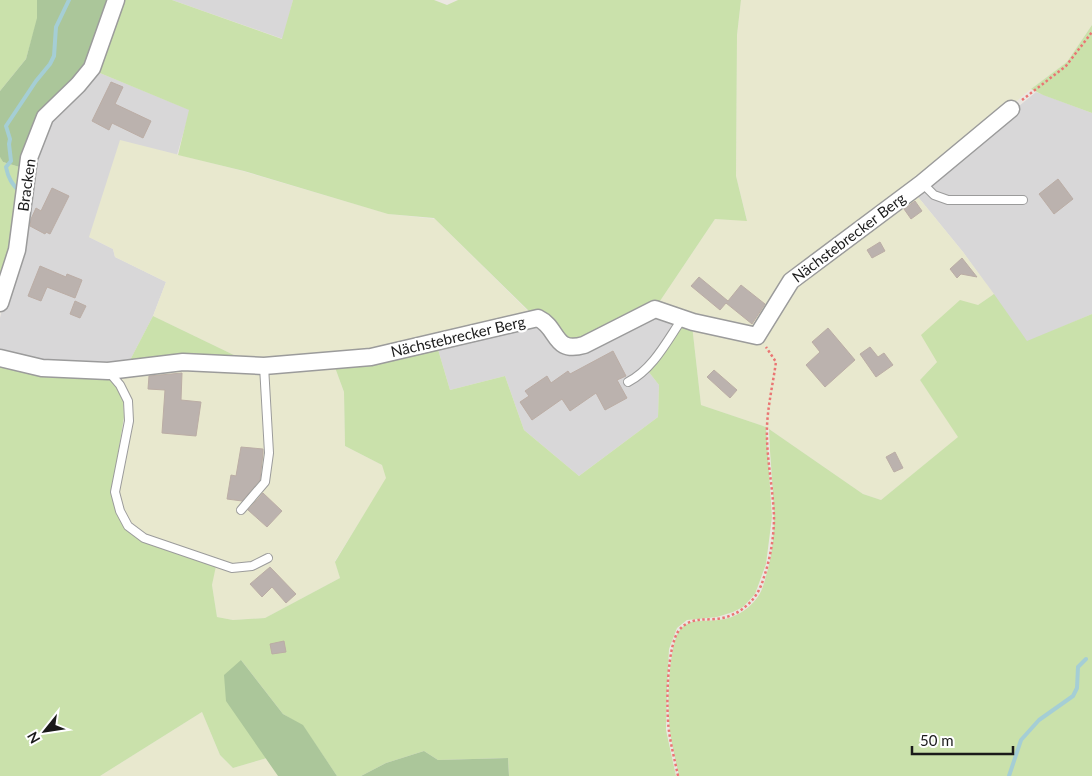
<svg xmlns="http://www.w3.org/2000/svg" width="1092" height="776" font-family="Lato,sans-serif">
  <rect width="100%" height="100%" fill="#ebe7e1"/>
  <g fill="#d8d7d8">
    <polygon points="172,0 293,0 283,39"/>
    <polygon points="95,71 190,110 177,155 89,237 113,249 115,257 166,282 153,316 127,366 46,363 0,352 0,318 8,285 31,157 47,117"/>
    <polygon points="1036,92 1092,113 1092,314 1027,342 963,252 914,192"/>
    <polygon points="655,311 676,324 644,366 659,385 658,417 579,476 524,430 505,376 450,390 437,346 537,320 558,347 567,354 582,351"/>
  </g>
  <g fill="#e8e8ce">
    <polygon points="741,0 1092,0 1092,25 1067,62 1031,89 919,182 914,192 963,252 994,294 978,305 937,362 920,380 959,437 881,500 863,494 766,427 701,405 692,325 653,305 660,301 715,219 747,220 736,176 737,35"/>
    <polygon points="120,140 239,170 389,214 435,219 532,315 370,354 253,363 238,357 153,316 166,282 115,257 113,249 89,237"/>
    <polygon points="333,362 344,392 345,446 382,465 387,478 335,561 340,578 265,618 233,620 217,617 212,585 217,558 145,536 129,525 122,509 118,490 132,420 130,395 120,378 142,370"/>
    <polygon points="202,712 220,755 233,768 267,758 278,776 100,776"/>
  </g>
  <g fill="#cae1ab">
    <polygon points="0,0 37,0 38,17 26,59 0,91"/>
    <polygon points="120,0 172,0 282,39 293,0 434,0 447,5 458,0 741,0 737,35 736,176 747,221 715,219 660,301 586,341 573,344 532,314 434,218 388,214 244,171 178,155 189,110 95,71"/>
    <polygon points="1092,25 1092,113 1043,95 1031,89 1067,62"/>
    <polygon points="0,156 3,162 26,169 0,292"/>
    <path d="M994 294 1027 341 1092 314V776H679C676 761 672 746 670 731 667 711 668 645 680 630 682 626 689 623 692 622 701 620 710 621 719 620 735 618 748 610 757 598 762 592 764 583 766 576 781 528 770 478 769 429L863 494 881 500 958 437 920 380 937 362 921 335 960 300 978 305Z"/>
    <polygon points="153,316 238,357 127,366"/>
    <polygon points="682,323 692,325 701,405 766,427 772,517 766,564 755,594 743,607 733,612 717,617 687,620 677,628 669,649 667,687 666,730 676,776 509,776 508,758 438,760 424,751 386,763 361,776 337,776 303,726 283,714 241,660 264,753 267,758 233,768 220,755 202,712 100,776 0,776 0,363 104,374 113,381 123,398 124,417 112,491 125,527 216,566 212,585 217,617 233,620 265,618 340,578 335,562 386,478 382,465 345,446 344,392 333,362 437,346 450,390 505,376 524,430 579,476 658,417 659,385 648,371"/>
  </g>
  <g fill="#abc69a">
    <polygon points="37,0 112,0 89,67 43,116 26,169 3,162 0,157 0,91 26,59 37,18"/>
    <polygon points="241,660 283,714 303,725 337,776 278,776 226,701 224,675"/>
    <polygon points="424,751 438,760 508,758 509,776 361,776 386,763"/>
  </g>
  <g fill="none" stroke-linecap="round" stroke-linejoin="round">
    <g stroke="#a5ced5" stroke-width="4">
      <path d="M20 192C12 184 8 178 6 167L11 161 9 144 10 139 6 126 36 81 50 64 54 56 56 27 69 0"/>
      <polyline points="1009,776 1021,740 1039,720 1073,696 1077,688 1078,667 1086,659"/>
    </g>
  </g>
  <g fill="#bbb2ae" stroke="#bbada5">
    <polygon points="111,82 123,87 115,104 151,121 143,138 112,123 109,130 92,121"/>
    <polygon points="1058,179 1073,199 1054,214 1039,194"/>
    <polygon points="52,188 69,196 50,234 46,232 45,234 30,226 31,219 36,208 41,211"/>
    <polygon points="915,201 922,211 911,219 904,209"/>
    <polygon points="880,242 885,251 872,258 867,250"/>
    <polygon points="962,258 977,277 961,274 957,278 950,269"/>
    <polygon points="40,266 66,277 67,274 82,280 75,298 47,287 41,301 28,296"/>
    <polygon points="699,277 728,301 741,285 765,304 752,324 726,303 720,310 691,286"/>
    <polygon points="75,301 86,306 80,318 70,314"/>
    <polygon points="828,328 855,360 825,387 806,365 820,352 812,342"/>
    <polygon points="870,347 878,357 884,353 893,365 876,377 860,354"/>
    <polygon points="613,351 626,376 617,380 627,398 605,410 596,393 570,411 562,399 532,420 520,402 529,396 525,391 547,376 551,383 568,371 570,374"/>
    <polygon points="714,370 737,390 730,398 707,377"/>
    <polygon points="182,373 181,400 201,402 196,436 162,433 165,390 148,389 149,376"/>
    <polygon points="241,447 263,449 263,453 260,480 242,501 227,499 231,475 236,476"/>
    <polygon points="895,452 903,468 894,472 886,457"/>
    <polygon points="263,493 282,511 267,527 248,510"/>
    <polygon points="270,567 296,594 286,603 272,587 262,597 250,584"/>
    <polygon points="284,641 286,652 272,654 270,644"/>
  </g>
  <g fill="none" stroke-linecap="round" stroke-linejoin="round">
    <g stroke="#9b9b9b" stroke-width="10">
      <g id="lane">
        <polyline points="922,183 934,195 948,200 1023,200"/>
        <polyline points="109,372 120,385 128,401 129,421 115,492 120,511 128,526 144,538 232,568 252,566 268,558"/>
        <path d="M628 382C653 369 667 341 682 319"/>
        <polyline points="241,510 265,482 269,453 264,366"/>
      </g>
    </g>
    <g stroke="#9b9b9b" stroke-width="19">
      <g id="street">
        <polyline points="0,303 17,250 29,158 45,117 78,85 92,68 116,0"/>
        <path d="M0 358 42 368 108 371 183 362 264 366 371 357 538 318C559 328 553 354 584 345L655 309 693 322 757 336 791 281 922 183 1011 109"/>
      </g>
    </g>
    <g stroke="#ea7573" stroke-width="2.5" stroke-dasharray="2.5 2.5" stroke-linecap="butt">
      <polyline points="1022,100 1066,66 1092,32"/>
      <path d="M678 776C675 761 671 746 669 731 666 711 666 641 681 628 691 618 703 620 716 619 738 617 757 601 763 580 770 560 774 538 774 517 773 487 766 457 767 426 768 405 773 383 776 362L766 347"/>
    </g>
    <use href="#lane" stroke="#fff" stroke-width="8"/>
    <use href="#street" stroke="#fff" stroke-width="16"/>
  </g>
  <g text-anchor="middle" stroke-width="4.5" stroke-linejoin="round" paint-order="stroke">
    <g font-size="15" fill="#1a1a1a" stroke="#fff">
      <text transform="translate(27 185) rotate(-82)" y="5">Bracken</text>
      <text transform="translate(849 238) rotate(-37)" y="5">Nächstebrecker Berg</text>
      <text transform="translate(458 337) rotate(-13)" y="5">Nächstebrecker Berg</text>
    </g>
  </g>
  <g transform="translate(45 731) rotate(240)" stroke="#ffffff" stroke-width="4" paint-order="stroke">
  <path d="M0-4L9 19L0 12L-9 19Z" fill="#1a1a1a"/>
  <text y="-8" font-size="14" font-weight="bold" text-anchor="middle" fill="#1a1a1a">N</text>
  </g>
  <path d="M912 746v8h101v-8" fill="none" stroke="#1a1a1a" stroke-width="2.5"/>
  <text x="920" y="746" font-size="15" fill="#1a1a1a" stroke="#ffffff" stroke-width="4" paint-order="stroke">50 m</text>
</svg>
